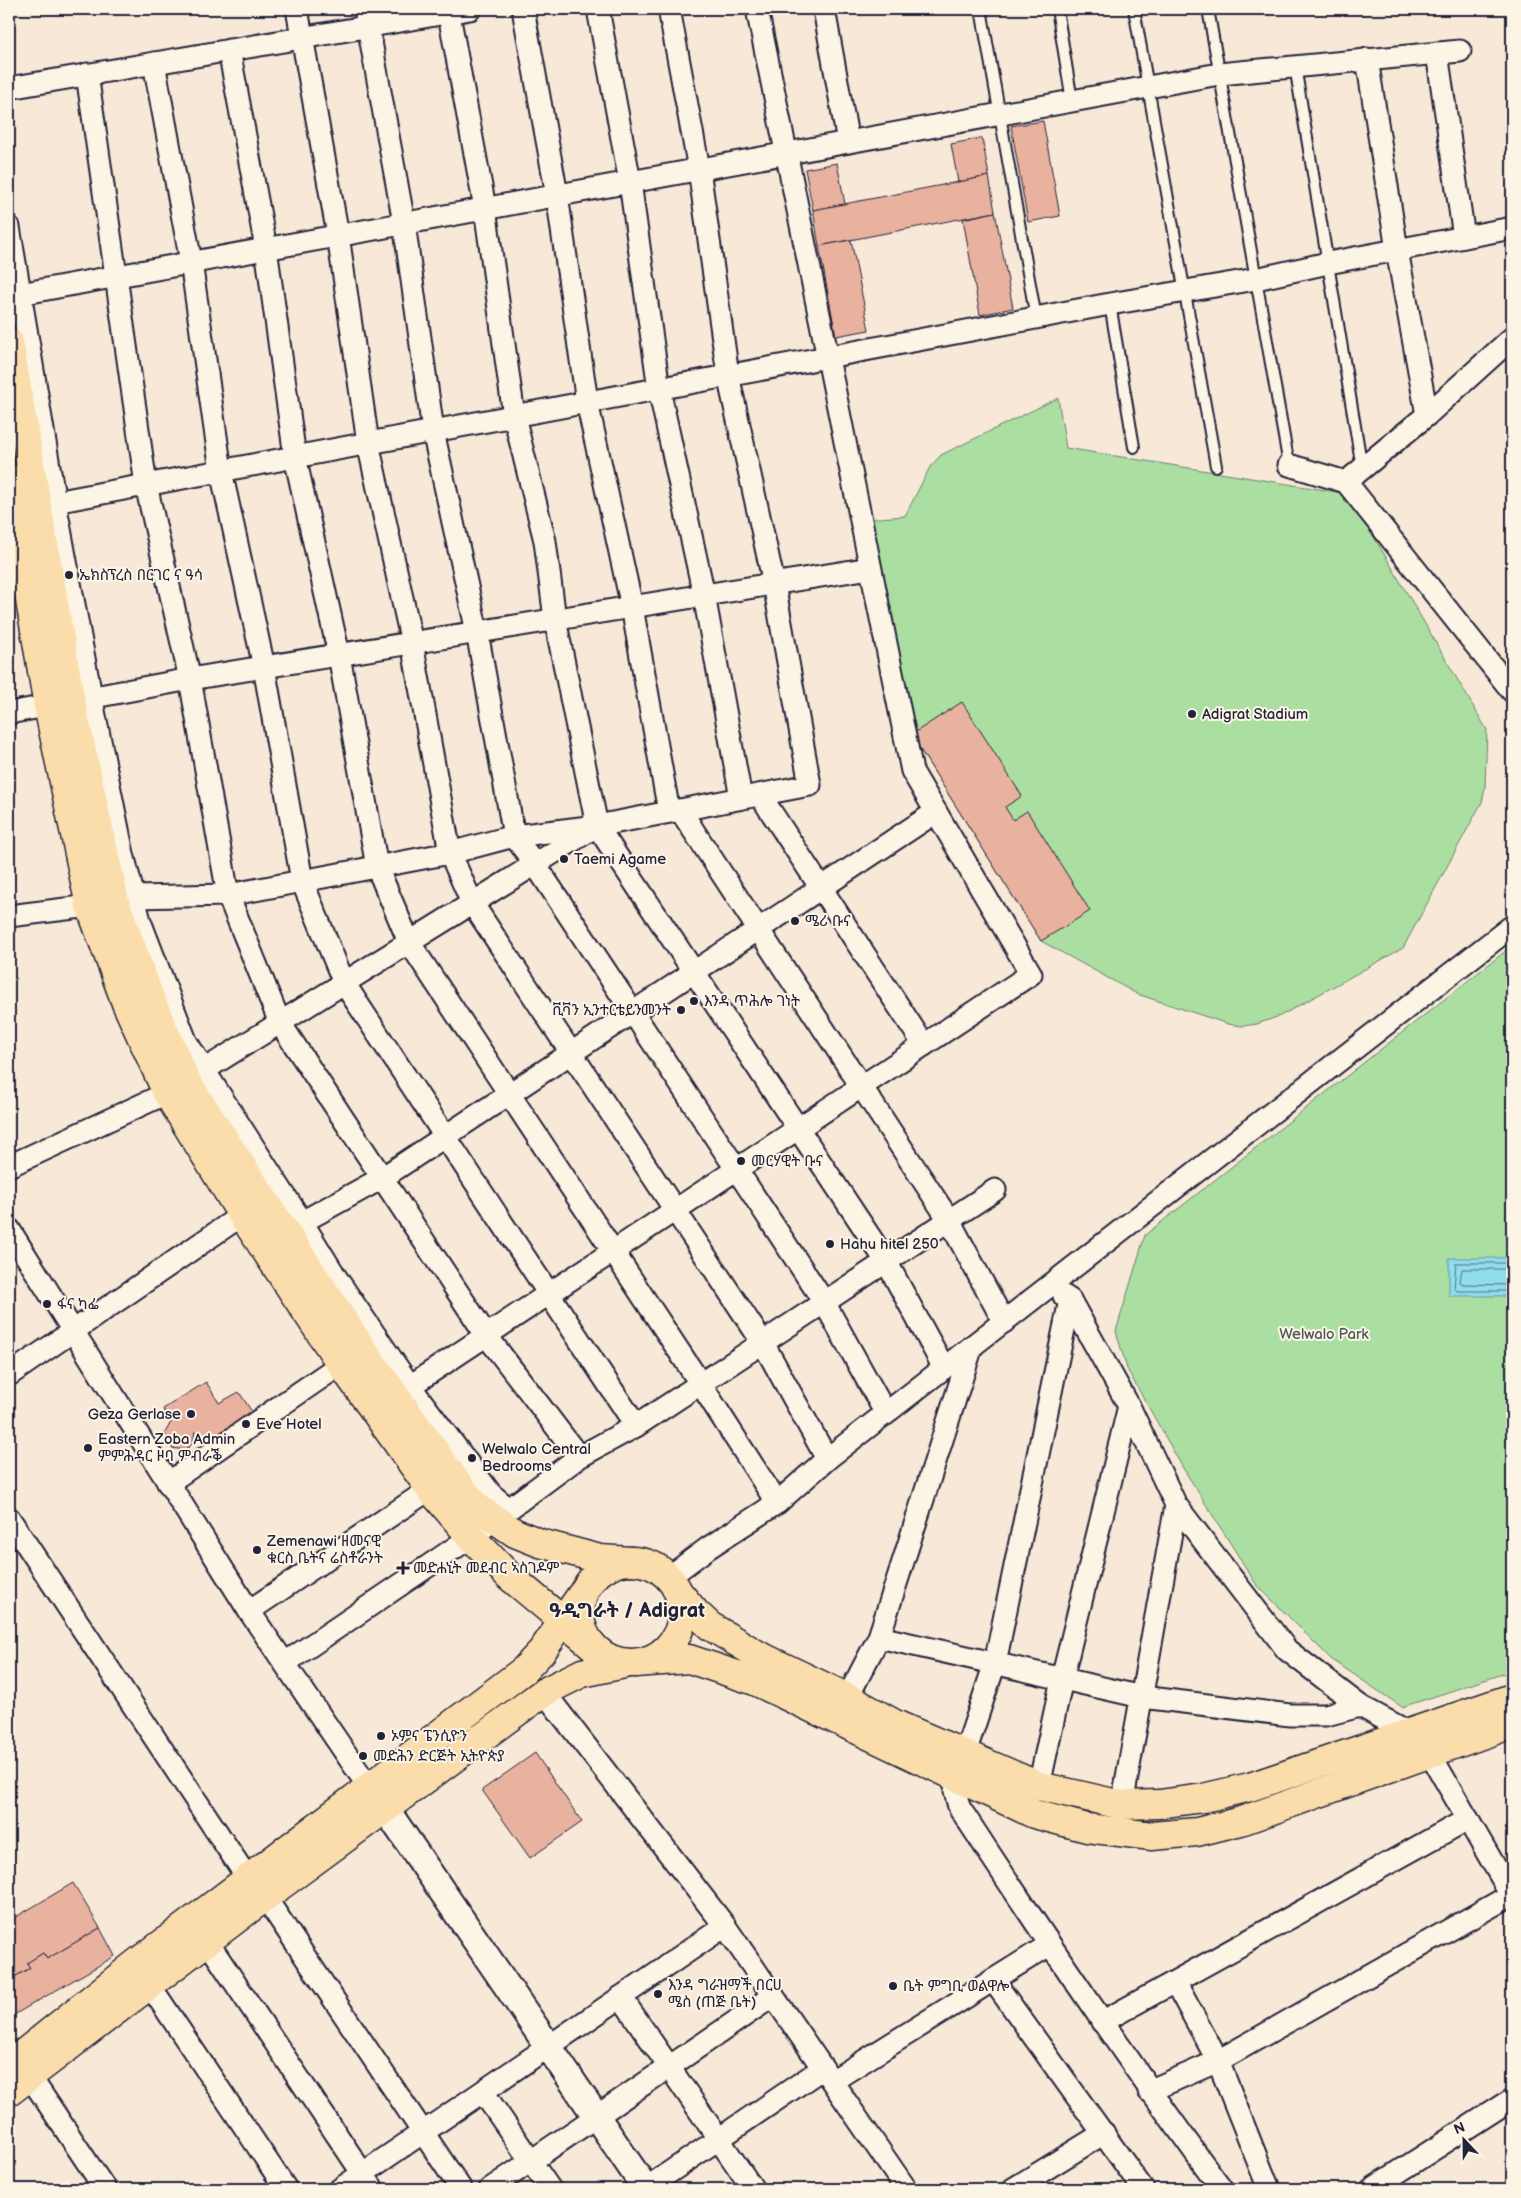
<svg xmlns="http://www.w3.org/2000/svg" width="1521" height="2198" font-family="'Balsamiq Sans','Noto Sans Ethiopic',sans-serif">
  <rect width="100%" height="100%" fill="#f8e8d7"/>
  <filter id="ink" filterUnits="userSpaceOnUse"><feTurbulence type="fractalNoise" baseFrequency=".02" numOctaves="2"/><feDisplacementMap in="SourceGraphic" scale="10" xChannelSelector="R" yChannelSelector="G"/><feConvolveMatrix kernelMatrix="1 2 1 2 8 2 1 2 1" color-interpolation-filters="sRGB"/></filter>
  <g filter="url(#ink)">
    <g fill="#abdfa1" stroke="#66806e">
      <polygon points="1058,398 1066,448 1349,494 1487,730 1485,787 1482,802 1403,948 1280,1016 1257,1024 1242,1026 1228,1024 1137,994 1041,941 911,735 866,519 905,516 930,467 941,455"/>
      <polygon points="1512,946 1512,1671 1402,1707 1331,1659 1256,1584 1183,1468 1127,1369 1116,1331 1145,1235"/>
    </g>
    <rect fill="#90deed" stroke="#6493a6" x="1449" y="1258" width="63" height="38"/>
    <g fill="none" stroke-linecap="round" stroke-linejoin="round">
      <g stroke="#4e6d82" stroke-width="1">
        <polyline points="1512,1263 1456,1263 1454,1288 1457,1291 1512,1291"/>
        <polyline points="1512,1269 1462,1269 1460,1282 1463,1284 1512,1285"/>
      </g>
    </g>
    <g fill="#e9b29f" stroke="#22223b">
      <polygon points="1043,121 1060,216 1028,222 1011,126"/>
      <polygon points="982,138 989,176 958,182 951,144"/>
      <polygon points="837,163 845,204 813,210 805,169"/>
      <polygon points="989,176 995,212 819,246 813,210"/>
      <polygon points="995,212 1013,308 980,315 963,219"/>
      <polygon points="851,240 869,330 836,336 819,246"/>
      <polygon points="962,702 1022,796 1005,807 1013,820 1027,811 1090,911 1041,941 911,735"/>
      <polygon points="206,1382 219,1403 239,1392 254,1415 205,1446 195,1431 193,1443 189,1447 184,1450 172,1448 168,1444 165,1433 171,1422 163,1409"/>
      <polygon points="535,1753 582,1822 530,1858 482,1790"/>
      <polygon points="73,1883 100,1928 47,1959 43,1953 27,1963 30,1968 9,1980 9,1921"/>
      <polygon points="100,1928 115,1956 12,2016 9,2010 9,1980 30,1968 27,1963 43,1953 47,1959"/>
    </g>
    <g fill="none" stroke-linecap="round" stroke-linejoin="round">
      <g stroke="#22223b" stroke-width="14">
        <g id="service">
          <polyline points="981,9 1036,318"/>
          <polyline points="1057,9 1072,101"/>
          <polyline points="1134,9 1216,466"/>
          <polyline points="1208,9 1289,465"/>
          <polyline points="1295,66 1362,468"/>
          <polyline points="1110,304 1134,447"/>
        </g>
      </g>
      <g stroke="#22223b" stroke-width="25">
        <g id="minor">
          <polyline points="297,9 338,235 368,443 412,643 450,853 472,903 763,1343 827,1459"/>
          <polyline points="365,9 404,223 433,431 477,632 514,836 535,864 824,1302 886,1414"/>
          <polyline points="448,9 485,208 514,416 545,541 555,619 597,826 886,1261 944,1368"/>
          <polyline points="523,9 557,195 587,402 632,607 669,812"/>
          <polyline points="598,9 630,182 659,389 704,595 741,798"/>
          <polyline points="824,9 848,142"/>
          <polyline points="229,50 266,248 295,457 339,655 377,867 409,942 700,1383 777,1503"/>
          <polyline points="1437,53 1464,237"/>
          <polyline points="1367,59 1397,250 1427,415"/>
          <polyline points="154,63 191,262 221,471 264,667 302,881 344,983 636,1426"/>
          <polyline points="87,74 146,485 190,679 228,895 280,1023 486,1335 579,1457"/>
          <polyline points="9,88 470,9"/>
          <polyline points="9,227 55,502 91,696 123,854 140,921 186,1041 204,1070 302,1222 339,1282 410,1386 491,1494 509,1509"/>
          <polyline points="9,296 1219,74 1460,51"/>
          <polyline points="1512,338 1427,415 1346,482 1512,691"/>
          <polyline points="1289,465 1346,482"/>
          <polyline points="55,502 1110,304 1256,279 1328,263 1512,228"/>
          <polyline points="9,713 190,679 870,568"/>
          <polyline points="760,795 924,1045"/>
          <polyline points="680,810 949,1220 1004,1322"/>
          <polyline points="9,916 90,906 134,897 228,895 450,853 514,836 597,826 810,785 774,584 728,375 699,169 669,9"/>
          <polyline points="9,1166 167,1093 590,830"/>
          <polyline points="302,1222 382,1178 936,812"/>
          <polyline points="9,1229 249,1611 370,1789"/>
          <polyline points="1064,1296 1070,1300 1129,1406 1176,1505 1287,1650 1360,1706 1412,1734 1430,1754 1512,1896"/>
          <path d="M1070 1300 995 1663 957 1777 955 1791 959 1807C1044 1937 1130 2065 1222 2189"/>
          <polyline points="9,1375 242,1215"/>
          <polyline points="410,1386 1031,974 912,771 757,9"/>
          <polyline points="168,1483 354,1355"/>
          <polyline points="9,1518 248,1879 265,1897 461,2189"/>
          <polyline points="669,1577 708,1548 777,1503 827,1459 1512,926"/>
          <polyline points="249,1611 430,1489"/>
          <polyline points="879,1637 1142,1697 1290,1715 1326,1715 1360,1706"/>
          <polyline points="285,1663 471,1537 579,1457 636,1426 995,1190"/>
          <polyline points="544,1692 725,1926 906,2189"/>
          <polyline points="841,1710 879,1637 972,1346"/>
          <polyline points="1039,1786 1062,1679 1129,1406"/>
          <polyline points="1122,1805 1176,1505"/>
          <polyline points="207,1941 373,2189"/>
          <polyline points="993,1980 1143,2189"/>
          <polyline points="1175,1982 1218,2061 1269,2189"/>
          <polyline points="149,1984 286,2189"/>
          <polyline points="621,1997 753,2189"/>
          <polyline points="1102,2022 1468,1819"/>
          <polyline points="19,2065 29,2075 105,2189"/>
          <polyline points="832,2081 1049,1945"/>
          <polyline points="1149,2091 1218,2061 1511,1895"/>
          <polyline points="483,2092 550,2189"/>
          <polyline points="340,2189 725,1926"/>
          <polyline points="490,2189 773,1996"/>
          <polyline points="645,2189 823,2068"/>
          <polyline points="1013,2189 1104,2133"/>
          <polyline points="1372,2189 1512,2099"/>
        </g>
      </g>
      <g stroke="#22223b" stroke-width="30">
        <polyline id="tertiary" points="372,1791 385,1808 646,2189"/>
      </g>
      <g stroke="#22223b" stroke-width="31">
        <g id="primary">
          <polyline points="9,2065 134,1965 524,1670 542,1651 584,1591"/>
          <polyline points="9,2092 265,1897 544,1692 582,1673 629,1663"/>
        </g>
      </g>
      <g stroke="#22223b" stroke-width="31">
        <g id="trunk">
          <polyline points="9,342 71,702 115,902 150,998 186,1081 363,1350 456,1481 477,1507 515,1533 540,1543 600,1559 631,1561"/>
          <polyline points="9,478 48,706 90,906 126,1003 167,1093 242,1215 341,1364 430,1489 471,1537 509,1576 593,1646"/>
          <circle cx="631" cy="1612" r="51"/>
          <polyline points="679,1593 696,1613 710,1626 758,1655 848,1698 895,1724 1039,1786 1122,1805 1159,1804 1203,1798 1250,1787 1512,1698"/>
          <polyline points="636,1663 689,1659 755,1681 1034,1814 1087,1828 1152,1836 1197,1832 1241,1821 1512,1724"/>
        </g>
      </g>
      <use href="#service" stroke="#fcf5e5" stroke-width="10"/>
      <use href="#minor" stroke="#fcf5e5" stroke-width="21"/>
      <use href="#tertiary" stroke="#fcf5e5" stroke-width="26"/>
      <use href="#primary" stroke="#faddab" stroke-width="28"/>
      <use href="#trunk" stroke="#faddab" stroke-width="28"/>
    </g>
  </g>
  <g fill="#22223b" stroke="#fcf5e5" stroke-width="2">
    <circle cx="69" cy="575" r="5"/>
    <circle cx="1192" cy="714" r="5"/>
    <circle cx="564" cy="859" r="5"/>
    <circle cx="795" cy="921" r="5"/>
    <circle cx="694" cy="1001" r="5"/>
    <circle cx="681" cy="1010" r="5"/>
    <circle cx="741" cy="1161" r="5"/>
    <circle cx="830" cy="1244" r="5"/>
    <circle cx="47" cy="1304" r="5"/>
    <circle cx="191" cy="1414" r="5"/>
    <circle cx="246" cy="1424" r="5"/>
    <circle cx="88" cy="1448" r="5"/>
    <circle cx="472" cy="1458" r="5"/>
    <circle cx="257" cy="1550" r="5"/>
    <path d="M400.5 1560.5h5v5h5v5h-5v5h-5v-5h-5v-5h5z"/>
    <circle cx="381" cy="1736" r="5"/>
    <circle cx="363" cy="1756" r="5"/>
    <circle cx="893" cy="1986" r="5"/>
    <circle cx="658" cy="1994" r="5"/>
  </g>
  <g text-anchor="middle" stroke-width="4" stroke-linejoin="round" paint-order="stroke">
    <g font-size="15" fill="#22223b" stroke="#fcf5e5" text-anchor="start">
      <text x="79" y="580">ኤክስፕረስ በርገር ና ዓሳ</text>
      <text x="1202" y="719">Adigrat Stadium</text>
      <text x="574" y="864">Taemi Agame</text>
      <text x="805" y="926">ሜሪ ቡና</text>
      <text x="704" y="1006">እንዳ ጥሕሎ ገነት</text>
      <text x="671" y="1015" text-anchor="end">ቪቫን ኢንተርቴይንመንት</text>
      <text x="751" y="1166">መርሃዊት ቡና</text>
      <text x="840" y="1249">Hahu hitel 250</text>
      <text x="57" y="1309">ፋና ካፌ</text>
      <text x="181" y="1419" text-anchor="end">Geza Gerlase</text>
      <text x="256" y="1429">Eve Hotel</text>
      <text x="98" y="1444">Eastern Zoba Admin<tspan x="98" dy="17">ምምሕዳር ዞባ ምብራቕ</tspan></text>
      <text x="482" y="1454">Welwalo Central<tspan x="482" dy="17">Bedrooms</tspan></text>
      <text x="267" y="1546">Zemenawi ዘመናዊ<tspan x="267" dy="17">ቁርስ ቤትና ሬስቶራንት</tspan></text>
      <text x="413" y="1573">መድሐኒት መደብር ኣስገዶም</text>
      <text x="391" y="1741">ኦምና ፔንሲዮን</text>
      <text x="373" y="1761">መድሕን ድርጅት ኢትዮጵያ</text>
      <text x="668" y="1990">እንዳ ግራዝማች በርሀ<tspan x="668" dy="17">ሜስ (ጠጅ ቤት)</tspan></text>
      <text x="903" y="1991">ቤት ምግቢ ወልዋሎ</text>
    </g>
    <g font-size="15" fill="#4b5b5a" stroke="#fcf5e5">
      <text x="1324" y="1339">Welwalo Park</text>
    </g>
    <g font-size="20" font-weight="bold" fill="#22223b" stroke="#fcf5e5">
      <text x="627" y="1617">ዓዲግራት / Adigrat</text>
    </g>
  </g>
  <rect width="1521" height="2198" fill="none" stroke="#fcf5e5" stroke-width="30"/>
  <rect x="15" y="15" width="1491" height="2168" fill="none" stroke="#22223b" stroke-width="2" filter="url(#ink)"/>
  <g transform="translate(1464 2140) rotate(338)" stroke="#fcf5e5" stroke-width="4" paint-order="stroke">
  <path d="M0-4L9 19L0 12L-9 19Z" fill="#22223b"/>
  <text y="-8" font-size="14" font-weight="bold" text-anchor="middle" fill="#22223b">N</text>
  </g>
</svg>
